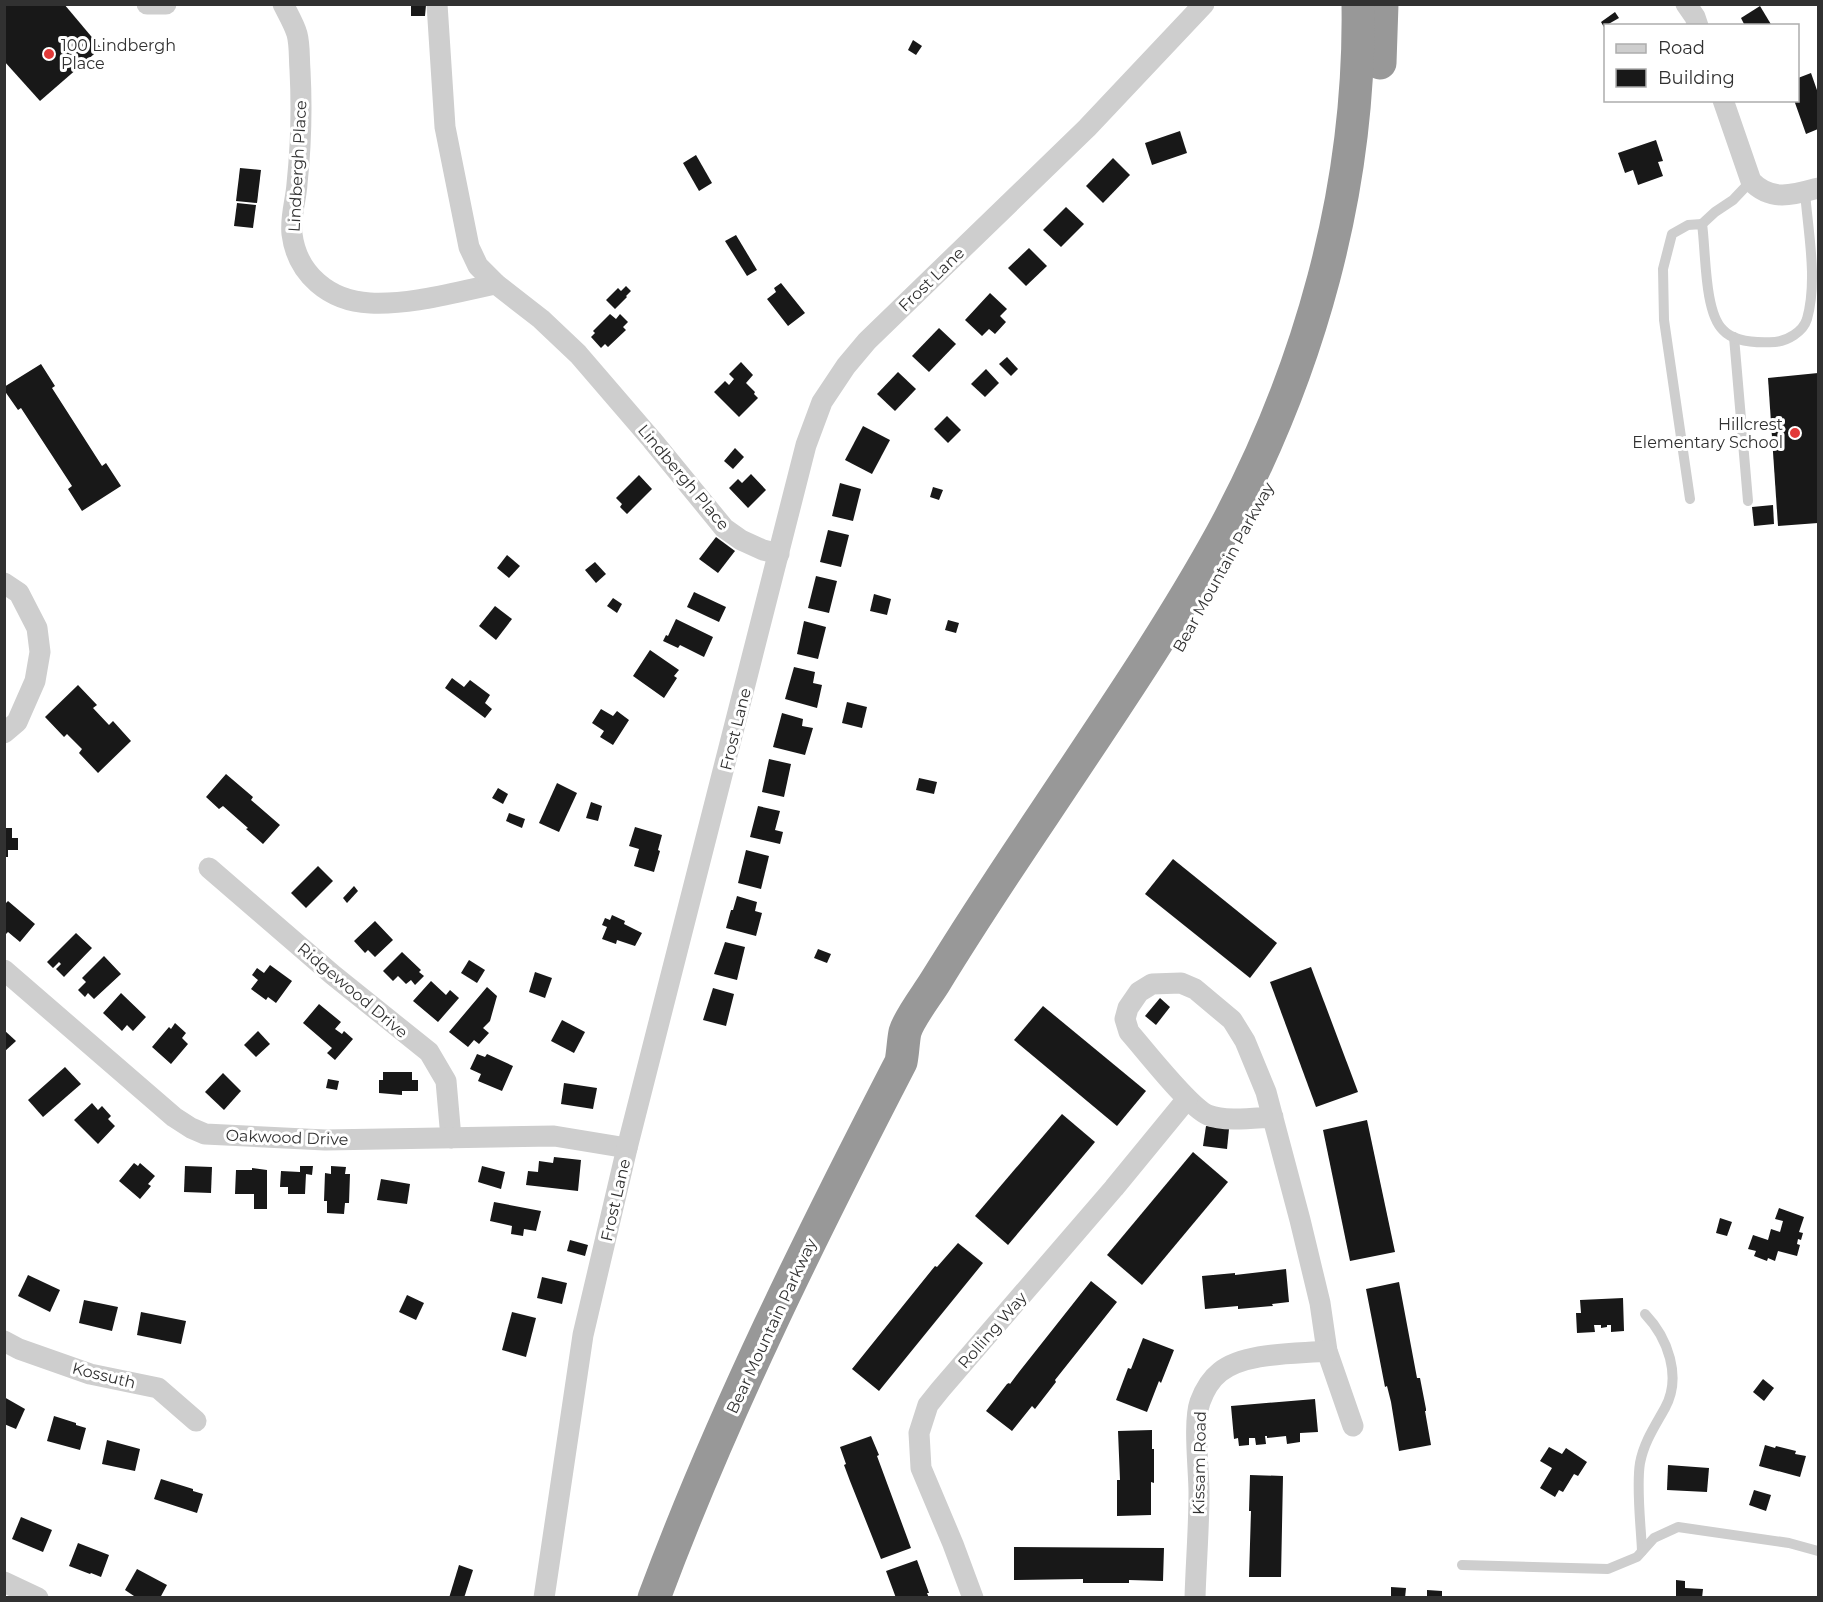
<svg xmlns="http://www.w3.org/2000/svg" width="1823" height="1602" font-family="Montserrat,sans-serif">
  <rect width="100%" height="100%" fill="#fff"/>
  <g fill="#181818">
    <polygon points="4,4 64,4 101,48 40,101 4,61"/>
    <polygon points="411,4 426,5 425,16 411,16"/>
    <polygon points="1760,6 1772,26 1745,26 1741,18"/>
    <polygon points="1615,12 1619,18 1605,26 1605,29 1601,22"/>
    <polygon points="913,40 922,46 916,55 908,50"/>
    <polygon points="1811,73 1818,93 1818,129 1806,134 1794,100 1798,100 1798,78"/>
    <polygon points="1180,131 1187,153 1152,165 1145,143"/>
    <polygon points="1656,140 1663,161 1658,162 1663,176 1638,185 1633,170 1625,173 1618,153"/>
    <polygon points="696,155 712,183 699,191 683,163"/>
    <polygon points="1113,158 1130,175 1103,203 1086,186"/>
    <polygon points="240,168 261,170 257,203 236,201"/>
    <polygon points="237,203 256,205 253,228 234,226"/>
    <polygon points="1066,207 1084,224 1061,247 1043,230"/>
    <polygon points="736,235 757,270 747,276 725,241"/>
    <polygon points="1029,248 1047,266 1026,286 1008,268"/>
    <polygon points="781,283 805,313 788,326 767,299 776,292 774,288"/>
    <polygon points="626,286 631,291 626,296 627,297 615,309 606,300 618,288 621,291"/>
    <polygon points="990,293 1007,309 1000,316 1006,322 995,334 989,329 982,336 965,320"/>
    <polygon points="610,314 616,319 620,314 628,322 623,327 626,330 608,347 605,344 601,348 591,337 595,333 593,331"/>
    <polygon points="939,328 956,344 929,372 912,356"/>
    <polygon points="1007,357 1018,369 1011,376 999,364"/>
    <polygon points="741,362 753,375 746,383 755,392 754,394 758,398 739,417 714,392 725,381 729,385 734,379 729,374"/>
    <polygon points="41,364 55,386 52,388 102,466 106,463 121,486 82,511 68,489 72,486 21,408 18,410 4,390 4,387"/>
    <polygon points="986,369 999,383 985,397 971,384"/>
    <polygon points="898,372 916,389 895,411 877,394"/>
    <polygon points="1818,373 1818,523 1778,526 1768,378"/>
    <polygon points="947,416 961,430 948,443 934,429"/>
    <polygon points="863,426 890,440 872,474 845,460"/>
    <polygon points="735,448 744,457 733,469 724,461"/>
    <polygon points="751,474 766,490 748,508 729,488 738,479 742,483"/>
    <polygon points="639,475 652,489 627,514 620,507 622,504 616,498"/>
    <polygon points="840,483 861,489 853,521 832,516"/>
    <polygon points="933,487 943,490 939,500 930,497"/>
    <polygon points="1773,505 1774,524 1754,526 1752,507"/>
    <polygon points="828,530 849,535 841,567 820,562"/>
    <polygon points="716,537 735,551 718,573 699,559"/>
    <polygon points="507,555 520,566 509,578 497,568"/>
    <polygon points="595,562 606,574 596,583 585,570"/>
    <polygon points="816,576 837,581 829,613 808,608"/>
    <polygon points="694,592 726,607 719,622 687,607"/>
    <polygon points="874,594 891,599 887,615 870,611"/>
    <polygon points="613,598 622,604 617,613 607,606"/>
    <polygon points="495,606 512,619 496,640 479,626"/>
    <polygon points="676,619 713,637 704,657 680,645 678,648 663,641 666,635 668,636"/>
    <polygon points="948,620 959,623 956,633 945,630"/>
    <polygon points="804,621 826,627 818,659 797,654"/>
    <polygon points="650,650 679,670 674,676 677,678 664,698 633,676"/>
    <polygon points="794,667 815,672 813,683 822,685 817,708 785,699"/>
    <polygon points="452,678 464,687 470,680 490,695 485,703 492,709 485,718 445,688"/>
    <polygon points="78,685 97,705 93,708 109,725 113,721 131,741 98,773 79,753 82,749 67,734 64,737 45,717"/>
    <polygon points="847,702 867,707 862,728 842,723"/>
    <polygon points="601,709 613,716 617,711 629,720 613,745 600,737 604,731 592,723"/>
    <polygon points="782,713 803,719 802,726 813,728 805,755 773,747"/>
    <polygon points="769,759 791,764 784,797 762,792"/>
    <polygon points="226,774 253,797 251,800 280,825 263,844 246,829 248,828 223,806 219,809 206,797"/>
    <polygon points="919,778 937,782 934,794 916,790"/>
    <polygon points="557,783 577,793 559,832 539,823"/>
    <polygon points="498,788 508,794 503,804 492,798"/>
    <polygon points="591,802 602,806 598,821 586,818"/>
    <polygon points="758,806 780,811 775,830 783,832 780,844 750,837"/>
    <polygon points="509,813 525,819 522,828 506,821"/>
    <polygon points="635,827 662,835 658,850 660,851 654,872 634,866 639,849 629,846"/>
    <polygon points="4,828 12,828 12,838 18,838 18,850 8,850 8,857 4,857"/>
    <polygon points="746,850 769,856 761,889 738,883"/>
    <polygon points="1173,859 1277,943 1250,978 1145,894"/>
    <polygon points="318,866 333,881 306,908 291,893"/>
    <polygon points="354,886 358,891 347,903 343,898"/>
    <polygon points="737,896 757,902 755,911 762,913 756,936 726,928 731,910 733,910"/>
    <polygon points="8,901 35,924 20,942 8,932 4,936 4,905"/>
    <polygon points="612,915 625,921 624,924 642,933 635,946 617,940 616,944 602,939 607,927 602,925 605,918 610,920"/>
    <polygon points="375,921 393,940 375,957 368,950 365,953 354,941"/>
    <polygon points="76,933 92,948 64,977 56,969 61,964 59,962 53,968 47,962"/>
    <polygon points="725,942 745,947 737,980 714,974"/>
    <polygon points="818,949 831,954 827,963 814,958"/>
    <polygon points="402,952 421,970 419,972 424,976 415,985 411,980 406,984 398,976 393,981 383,971"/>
    <polygon points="104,956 121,974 94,999 88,993 85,997 78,990 86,982 82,978"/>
    <polygon points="469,960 485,970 477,983 461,973"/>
    <polygon points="270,965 292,981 276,1003 268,997 266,1000 251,989 258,980 252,975 257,968 264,973"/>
    <polygon points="1311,967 1358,1092 1316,1107 1270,982"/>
    <polygon points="535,972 552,978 545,998 529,992"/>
    <polygon points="431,981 446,995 450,990 459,998 438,1022 413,1001"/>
    <polygon points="487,987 497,996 490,1021 483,1028 489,1033 479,1044 474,1040 468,1047 449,1032"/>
    <polygon points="713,988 734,994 726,1026 703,1020"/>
    <polygon points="121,993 146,1017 133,1031 127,1025 122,1031 103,1013"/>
    <polygon points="1160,998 1170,1007 1156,1025 1145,1016"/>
    <polygon points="319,1004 341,1022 335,1029 342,1034 344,1031 353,1039 335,1060 327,1053 332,1048 303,1023"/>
    <polygon points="1043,1006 1146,1091 1117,1126 1014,1040"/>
    <polygon points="562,1020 585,1032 574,1053 551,1041"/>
    <polygon points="175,1023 186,1033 182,1038 188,1044 171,1064 152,1047 169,1027 171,1029"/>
    <polygon points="4,1030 16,1041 4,1052"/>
    <polygon points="258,1031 270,1044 256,1057 244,1045"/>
    <polygon points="477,1054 485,1057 487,1054 513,1066 502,1091 478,1081 481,1074 470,1069"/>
    <polygon points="65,1067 81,1084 43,1117 28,1100"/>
    <polygon points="383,1072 412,1072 412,1080 418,1080 418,1091 402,1091 402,1095 379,1093 379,1080 383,1080"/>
    <polygon points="223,1073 241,1091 224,1110 205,1092"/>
    <polygon points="328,1079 339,1081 337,1090 326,1088"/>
    <polygon points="564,1083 597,1088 593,1109 561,1104"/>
    <polygon points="92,1103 98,1110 102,1106 111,1116 108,1119 115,1126 98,1144 74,1120"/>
    <polygon points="1062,1114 1095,1142 1008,1245 975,1216"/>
    <polygon points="1367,1120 1395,1252 1350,1261 1323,1130"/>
    <polygon points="1206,1126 1229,1129 1227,1149 1203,1146"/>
    <polygon points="1193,1152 1228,1182 1142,1285 1107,1255"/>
    <polygon points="554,1157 581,1160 578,1191 526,1185 528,1171 538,1172 539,1161 553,1163"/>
    <polygon points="134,1163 138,1166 140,1163 155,1176 148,1184 151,1186 140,1199 119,1181"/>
    <polygon points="185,1166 212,1167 211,1193 184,1192"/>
    <polygon points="300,1166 313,1166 312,1175 306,1174 305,1194 288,1194 288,1187 280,1187 281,1171 300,1172"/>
    <polygon points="331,1166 346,1167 345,1174 350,1174 349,1203 345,1203 344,1214 327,1213 327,1201 324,1201 325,1173 331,1174"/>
    <polygon points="482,1166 505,1172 501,1189 478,1182"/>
    <polygon points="252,1168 267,1170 267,1209 254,1209 254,1194 235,1194 236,1170 252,1170"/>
    <polygon points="381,1179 410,1184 407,1204 377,1200"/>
    <polygon points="494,1202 541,1211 536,1231 524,1229 523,1236 511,1234 512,1226 490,1221"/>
    <polygon points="1779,1208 1804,1217 1799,1232 1803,1233 1801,1240 1798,1239 1797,1244 1800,1245 1797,1256 1778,1251 1775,1261 1768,1258 1767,1261 1754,1256 1756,1251 1748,1249 1753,1235 1768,1240 1771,1229 1780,1232 1783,1221 1775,1219"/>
    <polygon points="1720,1218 1732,1222 1727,1236 1716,1233"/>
    <polygon points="570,1240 588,1245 585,1256 567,1251"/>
    <polygon points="958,1243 983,1263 879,1391 852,1369 935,1266 937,1267"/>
    <polygon points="1286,1269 1289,1302 1272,1304 1273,1306 1238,1309 1238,1306 1205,1309 1202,1276 1235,1273 1235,1275"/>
    <polygon points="28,1275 60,1290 50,1312 18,1296"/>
    <polygon points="542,1277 567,1283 562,1304 537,1298"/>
    <polygon points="1091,1281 1117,1302 1055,1380 1056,1382 1035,1409 1032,1406 1012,1431 986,1411 1007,1384 1009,1383 1010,1384 1019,1372"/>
    <polygon points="1399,1282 1417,1378 1420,1378 1426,1409 1426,1411 1425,1411 1431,1445 1399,1451 1391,1402 1387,1386 1385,1387 1366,1289"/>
    <polygon points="407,1295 424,1303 416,1320 399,1312"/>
    <polygon points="1623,1298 1624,1331 1611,1332 1611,1325 1607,1325 1607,1327 1601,1328 1601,1325 1594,1325 1595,1332 1577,1333 1576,1313 1581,1313 1580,1300"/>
    <polygon points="84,1300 118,1307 112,1331 79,1323"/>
    <polygon points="141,1312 186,1321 181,1344 137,1335"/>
    <polygon points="512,1312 536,1318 526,1357 502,1350"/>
    <polygon points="1143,1338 1174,1350 1161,1383 1159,1381 1147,1412 1116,1400 1128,1368 1131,1369"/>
    <polygon points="1763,1379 1774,1388 1764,1401 1753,1392"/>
    <polygon points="4,1397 25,1409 16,1429 4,1424"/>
    <polygon points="1315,1399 1318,1432 1300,1433 1300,1442 1287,1444 1286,1436 1267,1438 1267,1436 1265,1436 1266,1444 1256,1445 1255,1438 1249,1438 1249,1445 1239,1446 1238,1438 1234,1439 1231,1406"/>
    <polygon points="54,1416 76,1423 76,1425 86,1428 80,1450 47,1441"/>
    <polygon points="1152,1430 1152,1449 1154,1449 1154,1483 1151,1482 1151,1515 1117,1516 1117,1480 1120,1480 1118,1431"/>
    <polygon points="871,1436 879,1455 877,1456 911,1548 881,1559 850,1481 844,1465 846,1464 840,1447"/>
    <polygon points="107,1440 140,1449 135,1471 102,1464"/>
    <polygon points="1765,1445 1775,1448 1776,1446 1796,1451 1795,1454 1806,1456 1800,1477 1759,1466"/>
    <polygon points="1549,1447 1562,1454 1566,1448 1587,1462 1578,1476 1574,1474 1563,1492 1559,1490 1555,1497 1540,1488 1552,1468 1540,1461"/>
    <polygon points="1668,1465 1709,1468 1707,1492 1667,1490"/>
    <polygon points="1250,1475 1283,1476 1281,1577 1249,1577 1251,1511 1249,1511"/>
    <polygon points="161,1479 193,1489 193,1491 203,1494 197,1513 154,1499"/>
    <polygon points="1754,1490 1771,1495 1766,1511 1749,1505"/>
    <polygon points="21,1517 52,1530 43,1552 12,1539"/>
    <polygon points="78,1543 109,1555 101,1577 91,1573 90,1574 69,1566"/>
    <polygon points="1014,1547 1164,1548 1163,1581 1129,1580 1129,1583 1083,1583 1083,1579 1014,1580"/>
    <polygon points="917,1560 929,1593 927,1593 929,1598 896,1598 886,1571"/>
    <polygon points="459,1565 473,1570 464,1598 449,1598"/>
    <polygon points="137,1569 167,1585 160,1598 137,1598 125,1590"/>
    <polygon points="1676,1580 1685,1581 1685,1588 1703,1589 1702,1598 1676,1598"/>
    <polygon points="1391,1587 1406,1588 1405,1598 1391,1598"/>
    <polygon points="1427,1590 1442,1591 1442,1598 1427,1598"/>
  </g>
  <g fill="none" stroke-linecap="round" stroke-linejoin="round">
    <g stroke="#cecece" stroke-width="10">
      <polyline points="1702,224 1715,212 1733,200 1751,181"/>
      <polyline points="1734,337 1748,501"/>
      <path d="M1690 499 1664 320 1663 269 1672 234 1688 225 1702 224C1706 251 1704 312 1723 330 1735 343 1759 343 1775 342 1787 341 1803 332 1807 319 1818 280 1808 232 1805 192"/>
      <path d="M1642 1551C1641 1526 1636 1487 1640 1463 1644 1442 1655 1426 1665 1408 1682 1377 1668 1338 1645 1314"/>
      <polyline points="1462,1565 1608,1569 1637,1557 1654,1538 1678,1527 1789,1543 1818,1551"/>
    </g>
    <g stroke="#cecece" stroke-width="21">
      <polyline points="147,4 166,4"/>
      <path d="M283 4C288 14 294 24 297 34 300 45 299 58 300 70 302 108 301 146 297 184 296 200 290 217 292 234 297 274 329 301 370 303 412 305 455 292 496 284"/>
      <polyline points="437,4 445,127 469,247 478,266 496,284 541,319 578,354 652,440 724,528 741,540 763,550 779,554"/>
      <polyline points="1686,4 1695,17 1698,26"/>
      <path d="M1723 100 1751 181C1771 202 1793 195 1818 188"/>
      <polyline points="4,583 19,593 37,628 40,652 35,681 17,722 4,733"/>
      <polyline points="209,868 333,975 429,1052 446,1081 451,1138"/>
      <polyline points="4,970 174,1117 191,1128 205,1134 325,1140 554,1136 627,1148"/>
      <path d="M1273 1117C1254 1118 1225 1122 1208 1115 1189 1107 1145 1050 1129 1032L1125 1019 1128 1008 1139 992 1152 984 1181 983 1195 989 1232 1020 1245 1041 1266 1092 1300 1220 1320 1303 1327 1351 1353 1426"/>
      <polyline points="4,1341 19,1349 90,1374 158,1388 196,1421"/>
      <polyline points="4,1582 38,1598"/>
      <polyline points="544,1598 583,1335 627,1148 806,445 822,402 846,366 867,341 1087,128 1204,4"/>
      <polyline points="973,1598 953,1544 921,1468 919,1433 928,1405 940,1390 1114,1188 1187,1099"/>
      <path d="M1195 1598C1196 1563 1199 1528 1199 1493 1199 1470 1193 1422 1200 1402 1204 1391 1211 1379 1220 1372 1245 1352 1296 1354 1327 1351"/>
    </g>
    <g stroke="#989898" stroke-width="33">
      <polyline points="1380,63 1382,4"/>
      <path d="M654 1598C723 1413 811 1236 901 1062 903 1052 903 1042 905 1032 909 1018 927 995 935 982 970 925 1007 869 1044 814 1105 722 1168 631 1221 535 1309 373 1361 190 1358 4"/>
    </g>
  </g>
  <g fill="#e23a39" stroke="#fff" stroke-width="2">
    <circle cx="49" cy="54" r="6"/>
    <circle cx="1795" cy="433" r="6"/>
  </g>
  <g text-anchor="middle" stroke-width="6" stroke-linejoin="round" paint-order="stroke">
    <g font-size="16" fill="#313131" stroke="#fff" text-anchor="start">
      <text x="61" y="51">100 Lindbergh<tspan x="61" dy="18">Place</tspan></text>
      <text x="1783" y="430" text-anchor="end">Hillcrest<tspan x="1783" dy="18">Elementary School</tspan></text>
    </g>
    <g font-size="16" fill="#313131" stroke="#fff">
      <text transform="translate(297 166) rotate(-87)" y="6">Lindbergh Place</text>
      <text transform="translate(931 279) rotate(-44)" y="6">Frost Lane</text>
      <text transform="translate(684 477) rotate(50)" y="6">Lindbergh Place</text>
      <text transform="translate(1223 567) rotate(-61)" y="6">Bear Mountain Parkway</text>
      <text transform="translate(735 729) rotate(-76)" y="6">Frost Lane</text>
      <text transform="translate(353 990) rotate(40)" y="6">Ridgewood Drive</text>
      <text transform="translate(287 1137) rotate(2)" y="6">Oakwood Drive</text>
      <text transform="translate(615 1200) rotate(-77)" y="6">Frost Lane</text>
      <text transform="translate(771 1326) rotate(-65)" y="6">Bear Mountain Parkway</text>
      <text transform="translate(992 1330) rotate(-49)" y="6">Rolling Way</text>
      <text transform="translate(104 1375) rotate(14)" y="6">Kossuth</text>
      <text transform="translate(1199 1463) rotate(-89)" y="6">Kissam Road</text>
    </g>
  </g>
  <rect width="1823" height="1602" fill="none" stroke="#313131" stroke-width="12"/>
  <rect x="1604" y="24" width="195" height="78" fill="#ffffff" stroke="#adadad" stroke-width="1.5"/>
  <rect x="1616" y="44" width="30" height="9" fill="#cecece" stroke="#adadad" stroke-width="1.5"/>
  <text x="1658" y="54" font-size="18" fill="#313131">Road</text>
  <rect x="1616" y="69" width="30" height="18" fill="#181818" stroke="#adadad" stroke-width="1.5"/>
  <text x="1658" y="84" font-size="18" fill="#313131">Building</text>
</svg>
